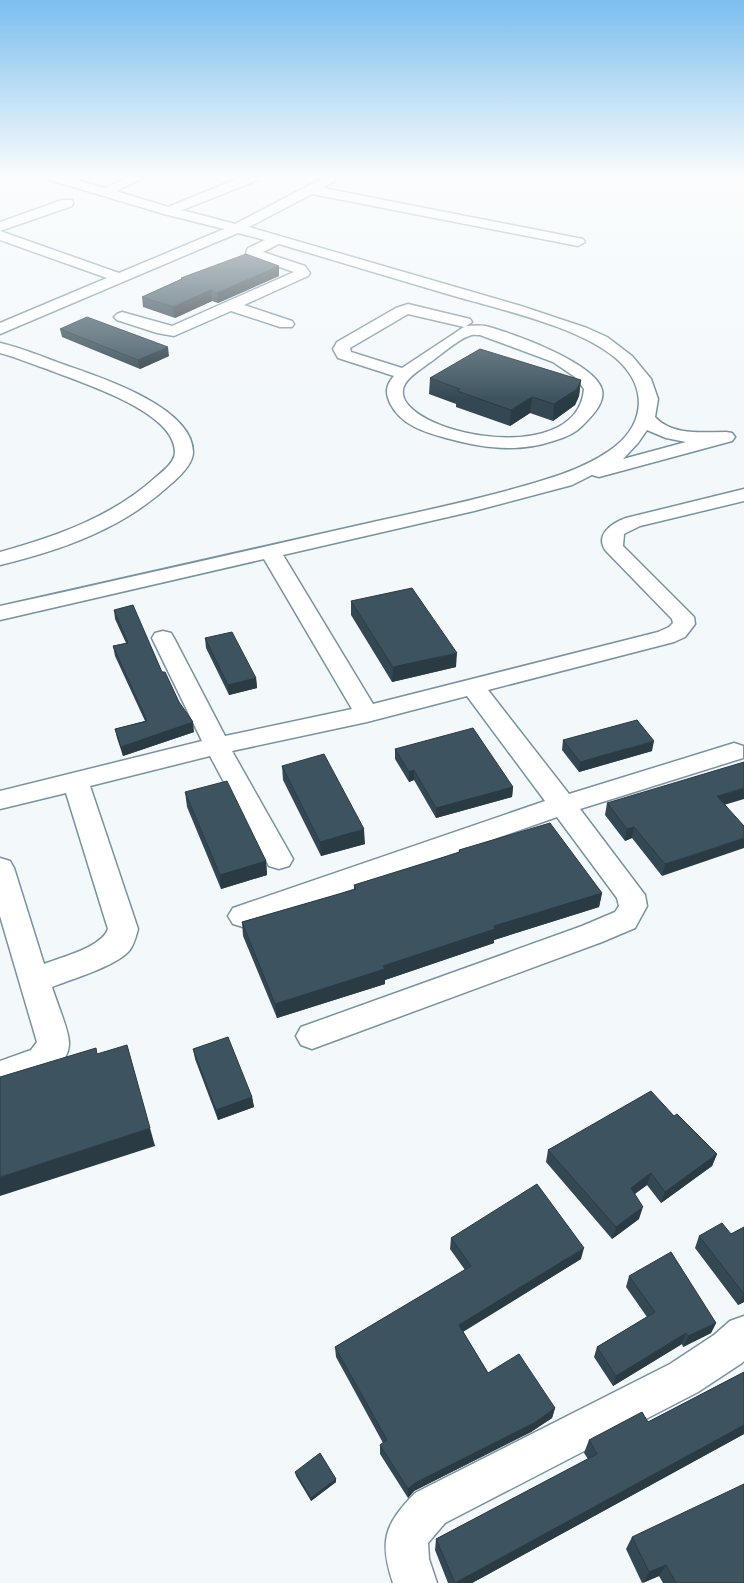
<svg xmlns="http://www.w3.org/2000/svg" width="744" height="1583" font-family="Rubik,sans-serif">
  <rect width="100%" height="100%" fill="#f3f8fb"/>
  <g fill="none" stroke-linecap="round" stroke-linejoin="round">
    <g stroke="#7992a0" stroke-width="3">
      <g id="minor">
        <path d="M48 177H68L104 188 129 177H146L116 191 168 207 242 177H260L258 180 182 210 235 224 325 177H341L323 188 583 239 585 242 578 246 312 194 249 227 521 306 587 328 607 337 632 356 651 379 658 399 655 417C673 436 702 432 726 432L732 433 735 437 732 441 599 477 592 475 572 485 474 511 283 555 373 704 658 632 669 627 673 623 672 619 606 551C594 535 612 523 626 518L744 489V501L640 526 624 534 623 546 694 617 695 624 685 637 674 642 488 690 569 794 734 743 743 746V758L580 809 645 895 647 906 635 928 602 942 312 1049 301 1045 296 1036 301 1027 582 926 615 912 619 906 617 898 557 817 253 924 243 927 233 924 228 916 233 908 545 801 467 696 367 722 232 751 293 859 289 866 279 869 269 866 210 756 90 786 138 929C136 936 134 945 129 951 116 966 72 979 52 987 56 1001 69 1030 69 1043 69 1074 23 1081 0 1089V1061L31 1050 37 1042 0 916V858L10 861 14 868 44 964C62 957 102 947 108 929L66 793 0 809V791L202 741 152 638 155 633 163 631 171 633 174 638 225 736 352 709 264 559 0 620V606C128 578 255 549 382 520 424 511 465 502 506 491 541 481 578 472 609 451 642 429 650 393 621 363 586 328 502 310 454 296 395 279 337 261 279 244L263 252 305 266 310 273 308 276 244 305 292 321 294 324 292 327H280L231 311 174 336 157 333 117 320 114 317 117 314 122 312 172 326 294 272 248 256 246 253 248 248 265 240 238 233 0 334V323L107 278 0 240V222L62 200H72L73 203 72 206 0 231 119 273 224 229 164 214 50 180ZM647 430 666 438 686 442 623 459 638 443Z"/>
        <path d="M408 304 470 319 472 322 466 326C472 326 479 325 485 326 510 332 596 363 602 390 605 403 592 416 583 425 576 433 564 438 553 441 517 453 482 448 446 438 424 432 401 425 390 403 385 392 386 385 394 376L338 358 333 349 337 342 396 308ZM408 314 464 327 402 368 351 352 350 348ZM480 335 553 362 575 377 584 389C577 475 380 429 405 384 409 377 418 371 425 366 436 359 458 339 469 336 472 334 477 335 480 335Z"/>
        <path d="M0 343C22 348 43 357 65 365 100 377 193 407 193 452 193 464 180 476 172 483 124 528 63 550 0 565V552C57 536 112 517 156 477 163 471 174 463 175 453 175 444 171 436 165 429 140 401 82 383 47 369 31 364 16 357 0 353Z"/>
        <path d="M744 1316V1361L742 1363 698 1392 445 1523 428 1543 429 1559 437 1583H393C379 1541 384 1525 415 1493L670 1364 714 1335 730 1321Z"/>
      </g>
    </g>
    <use href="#minor" fill="#fff" fill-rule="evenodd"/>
  </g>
  <g fill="#344853">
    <polygon points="279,266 279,276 218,303 212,301 175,318 143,307 142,297 181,279 181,278"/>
    <polygon points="60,329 169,356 140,369 62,337"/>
    <polygon points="430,378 581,380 579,396 575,405 553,421 530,413 510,426 456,407 456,404 429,394"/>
    <polygon points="351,601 456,667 392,682 351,615"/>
    <polygon points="114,610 162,672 179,702 194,732 123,756 117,738 115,729 145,721 115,656 113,646 126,643 115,619"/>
    <polygon points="205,638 256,678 257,688 229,695 206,648"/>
    <polygon points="563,740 652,751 579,772 562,750"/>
    <polygon points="395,749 513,787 512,797 436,818 414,780 409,782 395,759"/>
    <polygon points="282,766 365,844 321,856 283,780"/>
    <polygon points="185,792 266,861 267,875 221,889 187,807"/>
    <polygon points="607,803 725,804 662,876 632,838 625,841 605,815"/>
    <polygon points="459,850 602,893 599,907 494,940 494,943 385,980 385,984 277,1018 243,936 242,922 354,890 354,885 459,853"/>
    <polygon points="193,1049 252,1097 254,1107 218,1120 195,1059"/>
    <polygon points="674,1116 717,1154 712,1166 661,1203 647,1185 635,1194 639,1219 612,1239 546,1162 548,1150"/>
    <polygon points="744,1227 744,1302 738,1305 695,1248 699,1236 731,1234"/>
    <polygon points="451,1238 581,1259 463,1332 488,1373 555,1408 552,1418 531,1432 414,1491 408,1498 380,1454 380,1445 383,1443 336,1357 335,1347 465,1270 450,1249"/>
    <polygon points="629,1276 716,1323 711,1333 683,1347 682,1344 613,1386 594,1357 597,1347 647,1317 626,1287"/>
    <polygon points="744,1372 744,1434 472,1583 448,1583 435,1550 436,1539 588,1459 584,1453 589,1440 648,1422"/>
    <polygon points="295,1472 336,1479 336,1482 311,1501 296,1476"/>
    <polygon points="632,1537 744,1583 663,1583 659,1576 642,1583 626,1549"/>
  </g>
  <g fill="#2b3b43">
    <polygon points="279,266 279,276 218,303 217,293"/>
    <polygon points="211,290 212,301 175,318 173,307"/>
    <polygon points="168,347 169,356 140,369 138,360"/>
    <polygon points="581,380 579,396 575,405 553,421 554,404"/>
    <polygon points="532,397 530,413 510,426 511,410"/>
    <polygon points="457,653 456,667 392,682 393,667"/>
    <polygon points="256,678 257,688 229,695 228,685"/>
    <polygon points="193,722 194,732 123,756 121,747"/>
    <polygon points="654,741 652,751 579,772 580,762"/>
    <polygon points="414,770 414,780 409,782 409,772"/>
    <polygon points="513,787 512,797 436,818 436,808"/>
    <polygon points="744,788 744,799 714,808 717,796"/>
    <polygon points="634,827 632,838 625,841 627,829"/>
    <polygon points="364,829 365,844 321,856 320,842"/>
    <polygon points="744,838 744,848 662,876 665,864"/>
    <polygon points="266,861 267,875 221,889 220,875"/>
    <polygon points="602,893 599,907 494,940 494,943 385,980 385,984 277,1018 275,1004 494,926"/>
    <polygon points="252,1097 254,1107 218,1120 216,1110"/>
    <polygon points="150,1128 155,1146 0,1196 0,1177"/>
    <polygon points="717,1154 712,1166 661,1203 665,1192"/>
    <polygon points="651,1173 647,1185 627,1199 631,1188"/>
    <polygon points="643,1207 639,1219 612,1239 616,1227"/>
    <polygon points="584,1248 581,1259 457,1335 459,1325"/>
    <polygon points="744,1294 744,1302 738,1305"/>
    <polygon points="716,1323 711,1333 683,1347 688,1336"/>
    <polygon points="686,1333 682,1344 613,1386 616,1376"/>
    <polygon points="555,1408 552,1418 531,1432 414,1491 408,1498 408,1489 415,1483"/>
    <polygon points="744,1425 744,1434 472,1583 455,1583"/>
    <polygon points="336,1479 336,1482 311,1501 311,1498"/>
    <polygon points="666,1565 659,1576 643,1583 649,1572"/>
  </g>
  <g fill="#3d5460" stroke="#2b3b43">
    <polygon points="246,254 279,266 217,293 211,290 173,307 142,297 182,279 181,278"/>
    <polygon points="87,317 168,347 138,360 60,329"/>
    <polygon points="480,349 581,380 577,389 554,404 532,397 511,410 457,391 460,389 430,378"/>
    <polygon points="412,588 457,653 393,667 351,601"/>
    <polygon points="133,605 162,672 165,672 179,702 193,722 121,747 115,729 147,721 113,646 128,643 114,610"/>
    <polygon points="232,632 256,678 228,685 205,638"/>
    <polygon points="637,720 654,741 580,762 563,740"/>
    <polygon points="473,728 513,787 436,808 414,770 409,772 395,749"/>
    <polygon points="324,754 364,829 320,842 282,766"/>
    <polygon points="744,762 744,788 717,796 744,826 744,838 665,864 634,827 627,829 607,803"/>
    <polygon points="227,781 266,861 220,875 185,792"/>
    <polygon points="550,823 602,893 494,926 495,929 383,966 385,969 275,1004 242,922 356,889 354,885 460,852 459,850"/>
    <polygon points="228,1037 252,1097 216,1110 193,1049"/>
    <polygon points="127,1045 150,1128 0,1177 0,1077 96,1048 97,1054"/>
    <polygon points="651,1091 674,1116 677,1114 717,1154 665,1192 651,1173 631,1188 643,1207 616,1227 548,1150"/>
    <polygon points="537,1184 584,1248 459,1325 488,1373 519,1354 555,1408 534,1423 415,1483 408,1489 380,1445 387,1440 335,1347 471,1266 451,1238"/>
    <polygon points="722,1223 731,1234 744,1227 744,1294 699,1236"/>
    <polygon points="671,1252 716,1323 688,1336 686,1333 616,1376 597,1347 655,1312 629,1276"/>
    <polygon points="744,1372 744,1425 455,1583 436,1539 597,1454 589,1440 642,1412 648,1422"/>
    <polygon points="320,1453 336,1479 311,1498 295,1472"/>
    <polygon points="744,1484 744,1583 676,1583 666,1565 649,1572 632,1537"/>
  </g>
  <linearGradient id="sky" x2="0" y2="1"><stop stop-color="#7bbeee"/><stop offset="0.44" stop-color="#fafcfd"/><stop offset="1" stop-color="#fafcfd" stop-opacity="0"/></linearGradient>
  <rect width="744" height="399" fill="url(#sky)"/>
</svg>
